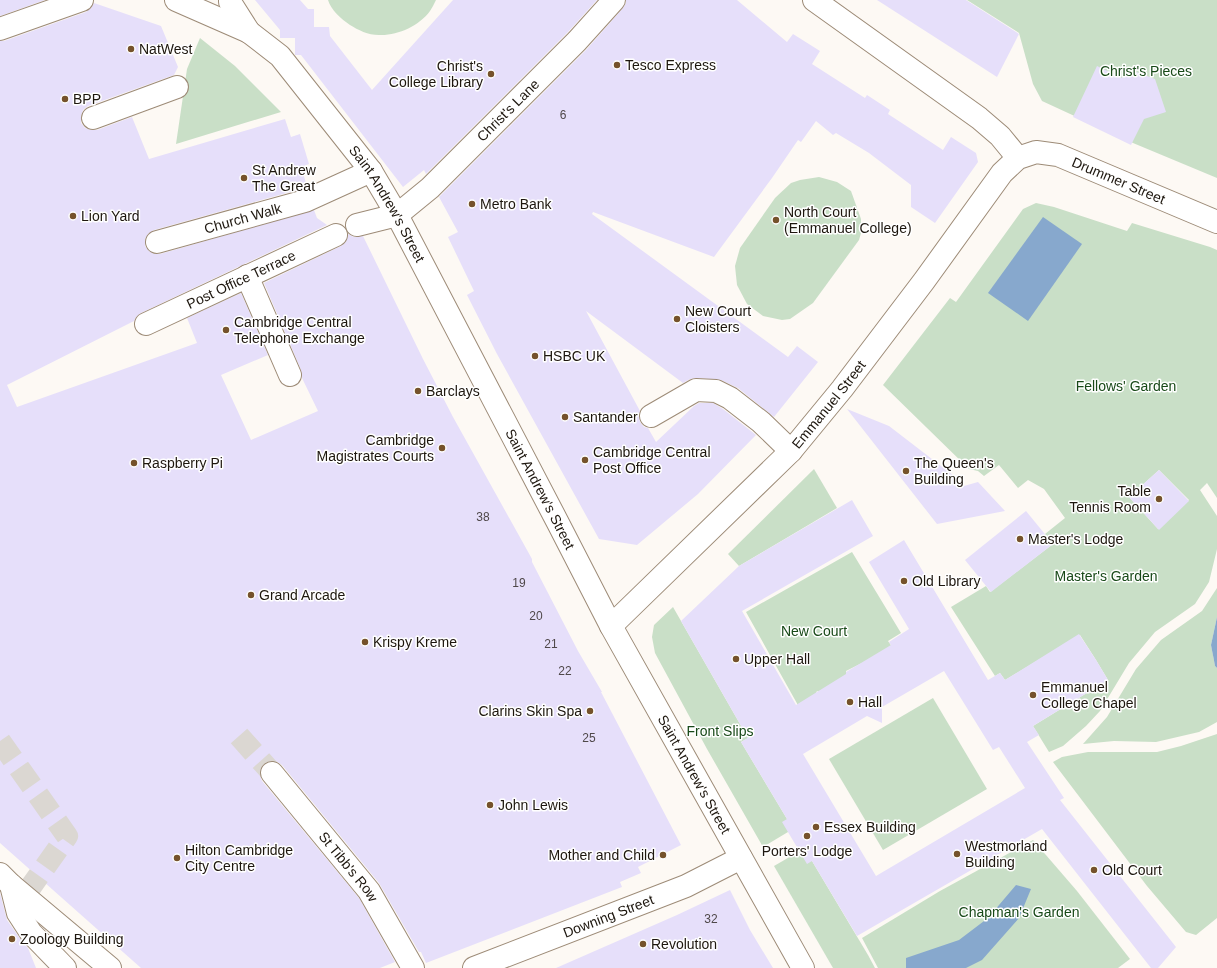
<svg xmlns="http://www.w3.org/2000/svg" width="1217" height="968" font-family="Helvetica,sans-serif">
  <rect width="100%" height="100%" fill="#fdf9f4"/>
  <g fill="#c9dfc7" fill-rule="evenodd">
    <path d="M328 0H436C434 4 432 8 430 11 419 26 397 36 379 35 368 35 358 30 350 25 341 19 331 10 328 0Z"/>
    <polygon points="967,0 1217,0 1217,178 1133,143 1042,101 1033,84 1019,33"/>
    <polygon points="200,38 235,66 281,112 176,144 187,69"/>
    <polygon points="819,177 837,182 851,191 861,219 861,233 859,240 813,303 790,319 782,320 763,316 747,304 737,285 735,266 740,248 775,198 791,183 800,180"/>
    <path d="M1036 203 1054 207 1127 231 1132 223 1210 247 1217 250V498L1207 483 1200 490 1217 516V549L1209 582 1195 604 1155 632 1129 663 1100 711 1086 726 1063 746 1049 752 1033 726 1108 680 1096 660 1080 635 1005 680 1000 673 995 676 951 607 986 586 990 592 1053 544 1045 534 1065 518 1044 489 1028 480 1018 488 999 465 984 476 978 471 969 469 883 385 950 298 956 302 1023 209ZM1159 470 1189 500 1158 529 1129 497Z"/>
    <polygon points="814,469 837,508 739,566 728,554"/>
    <polygon points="852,552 901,633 888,641 895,651 860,664 846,671 847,679 821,695 818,691 816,692 818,696 799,707 746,612"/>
    <polygon points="1217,588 1217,617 1211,645 1215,666 1217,668 1217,722 1199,732 1156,742 1114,741 1083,744 1107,717 1136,669 1161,640 1202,611"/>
    <polygon points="673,607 748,738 741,742 787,819 788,832 763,847 707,749 655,653 652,637 654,625"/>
    <polygon points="933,698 987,789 883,850 829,759"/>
    <polygon points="1217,734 1217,918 1196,935 1186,932 1147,886 1053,762 1062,757 1088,752 1157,752 1181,746"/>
    <polygon points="1033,840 1077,891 1130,959 1118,968 878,968 862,938 940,891"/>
    <polygon points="800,851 812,861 868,955 875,968 833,968 774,866"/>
  </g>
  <g fill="#87a8cd">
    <polygon points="1043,217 1082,244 1028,321 988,293"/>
    <polygon points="1217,617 1217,668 1215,666 1211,645"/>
    <polygon points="1016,885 1031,889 1019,918 982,960 966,968 906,968 906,958 959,940 988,918"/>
  </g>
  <g fill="#e6dffa" fill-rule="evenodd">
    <polygon points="0,0 45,0 0,16"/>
    <polygon points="255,0 300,0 308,9 314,9 314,27 329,27 330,36 372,90 453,0 597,0 568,32 426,174 424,170 403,187 301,55 295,55 295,38 280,38 280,30"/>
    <polygon points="626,0 737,0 787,42 793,34 820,51 812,64 865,98 867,95 890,110 888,114 943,150 951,137 976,153 978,162 935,223 911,207 911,185 869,153 836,133 833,135 816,121 801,142 798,140 772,178 714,257 593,212 592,214 788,357 797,346 818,362 774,417 738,388 721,380 697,378 690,379 683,383 586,311 640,411 639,416 640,422 644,427 648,428 656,442 694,406 699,403 713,403 723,409 756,435 698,494 637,545 599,539 497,354 467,295 474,291 448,237 458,232 439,197 586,50 623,8 626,3"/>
    <polygon points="877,0 966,0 1019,34 997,77"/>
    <polygon points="94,3 161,26 178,67 174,75 88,106 83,110 81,116 81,123 85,128 91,130 97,130 132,117 149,159 285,119 291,137 300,134 309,164 301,167 307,186 301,189 154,230 148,234 145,239 145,246 149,251 154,254 160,254 314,210 317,218 327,225 141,313 136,317 134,321 7,385 17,407 197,343 187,318 241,293 268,355 221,375 251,440 318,411 302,378 301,370 264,283 341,246 346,242 348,234 354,237 363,236 423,359 453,417 532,559 532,562 578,651 602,692 601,692 681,845 638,867 641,873 620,882 622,887 426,963 421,952 419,952 379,883 282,765 276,761 270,761 264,764 260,769 260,775 262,781 359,898 395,962 380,968 141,968 0,843 0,41 4,41 86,12 91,8"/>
    <polygon points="1097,66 1122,78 1126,68 1155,79 1166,112 1144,119 1131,145 1073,117"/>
    <polygon points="847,409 889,426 954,476 964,486 978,482 1005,511 937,524"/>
    <polygon points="1159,470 1189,501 1159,530 1129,497"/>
    <path d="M852 500 873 536 742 611 796 705 846 674V672L891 645 889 642 909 629 869 562 904 540 988 680 1000 673 1005 680 1079 634 1096 660 1108 680 1033 726 1039 735 1027 742 1064 798 1060 800 1176 947 1158 968H1151L1042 829 857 936 812 861 807 864 782 822 787 819 741 742 748 738 681 621 739 566ZM944 671 993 750 999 747 1025 788 876 876 803 754 867 716 882 723V707Z"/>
    <polygon points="1026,511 1053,544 991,592 965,560"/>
    <polygon points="730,890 750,930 773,968 556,968 677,915"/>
    <polygon points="0,893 7,920 21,940 28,948 36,968 0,968"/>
  </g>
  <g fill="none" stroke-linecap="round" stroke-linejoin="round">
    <g stroke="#dbd7d2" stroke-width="22" stroke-dasharray="22 11" stroke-linecap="butt">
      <polyline points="239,736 272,773"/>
      <polyline points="0,741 67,836 30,888"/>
    </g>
    <g stroke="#9d8b77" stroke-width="24">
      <g id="minor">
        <path id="s1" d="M176 0 249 32 280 56 371 171 397 215 558 523 611 626 803 968"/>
        <polyline points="230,0 230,2 249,32"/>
        <polyline points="814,0 979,118 1000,136 1018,158"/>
        <polyline points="0,29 82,0"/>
        <polyline points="93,118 177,87"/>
        <path id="s2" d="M357 225 397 215 430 188 577 41 614 0"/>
        <path id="s3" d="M157 242 305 201 371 171"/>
        <polyline points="247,276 290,375"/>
        <path id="s4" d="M146 324 336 235"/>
        <polyline points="651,416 696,390 716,391 730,398 761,422 791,451"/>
        <path id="s5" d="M611 626 791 451 842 389 924 281 1002 173 1018 158 1036 152 1058 155 1217 222"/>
        <path id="s6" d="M272 773 369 891 413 968"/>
        <polyline points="0,874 11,885 110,968"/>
        <polyline points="11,885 18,913 31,933 65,968"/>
        <path id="s7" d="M474 968 686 886 741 858"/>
      </g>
    </g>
    <use href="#minor" stroke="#fff" stroke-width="22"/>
  </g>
  <g fill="#75522b" stroke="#fff" stroke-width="1.5">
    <circle cx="131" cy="49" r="4"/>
    <circle cx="617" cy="65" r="4"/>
    <circle cx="491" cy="74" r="4"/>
    <circle cx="65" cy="99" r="4"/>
    <circle cx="244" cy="178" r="4"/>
    <circle cx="472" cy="204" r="4"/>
    <circle cx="73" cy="216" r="4"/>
    <circle cx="776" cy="220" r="4"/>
    <circle cx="677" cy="319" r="4"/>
    <circle cx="226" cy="330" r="4"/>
    <circle cx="535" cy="356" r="4"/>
    <circle cx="418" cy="391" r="4"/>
    <circle cx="565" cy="417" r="4"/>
    <circle cx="442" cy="448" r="4"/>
    <circle cx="585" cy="460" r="4"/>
    <circle cx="134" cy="463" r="4"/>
    <circle cx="906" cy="471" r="4"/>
    <circle cx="1159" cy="499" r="4"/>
    <circle cx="1020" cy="539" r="4"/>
    <circle cx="904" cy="581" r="4"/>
    <circle cx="251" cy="595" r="4"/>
    <circle cx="365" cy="642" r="4"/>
    <circle cx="736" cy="659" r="4"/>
    <circle cx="1033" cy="695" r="4"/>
    <circle cx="850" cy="702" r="4"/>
    <circle cx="590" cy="711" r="4"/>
    <circle cx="490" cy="805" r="4"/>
    <circle cx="816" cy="827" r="4"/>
    <circle cx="807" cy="836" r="4"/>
    <circle cx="957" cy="854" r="4"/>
    <circle cx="663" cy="855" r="4"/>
    <circle cx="177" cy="858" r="4"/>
    <circle cx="1094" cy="870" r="4"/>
    <circle cx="12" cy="939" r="4"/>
    <circle cx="643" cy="944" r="4"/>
  </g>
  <g text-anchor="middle" stroke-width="3" stroke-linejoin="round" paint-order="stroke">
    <g font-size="12" fill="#4f4849">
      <text x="563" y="119">6</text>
      <text x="483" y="521">38</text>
      <text x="519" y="587">19</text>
      <text x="536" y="620">20</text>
      <text x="551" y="648">21</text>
      <text x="565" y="675">22</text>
      <text x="589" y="742">25</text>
      <text x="711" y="923">32</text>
    </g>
    <g font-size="14" fill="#1d160e" stroke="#fff" text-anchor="start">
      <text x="139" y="54">NatWest</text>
      <text x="625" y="70">Tesco Express</text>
      <text x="483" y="71" text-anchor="end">Christ's<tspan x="483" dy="16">College Library</tspan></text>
      <text x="73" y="104">BPP</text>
      <text x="252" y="175">St Andrew<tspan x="252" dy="16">The Great</tspan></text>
      <text x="480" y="209">Metro Bank</text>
      <text x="784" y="217">North Court<tspan x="784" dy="16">(Emmanuel College)</tspan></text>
      <text x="81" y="221">Lion Yard</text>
      <text x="685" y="316">New Court<tspan x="685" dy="16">Cloisters</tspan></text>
      <text x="234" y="327">Cambridge Central<tspan x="234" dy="16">Telephone Exchange</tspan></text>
      <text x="543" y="361">HSBC UK</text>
      <text x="426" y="396">Barclays</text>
      <text x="573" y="422">Santander</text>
      <text x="434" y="445" text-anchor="end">Cambridge<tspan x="434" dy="16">Magistrates Courts</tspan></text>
      <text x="593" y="457">Cambridge Central<tspan x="593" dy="16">Post Office</tspan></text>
      <text x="142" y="468">Raspberry Pi</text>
      <text x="914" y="468">The Queen's<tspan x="914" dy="16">Building</tspan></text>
      <text x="1151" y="496" text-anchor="end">Table<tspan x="1151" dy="16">Tennis Room</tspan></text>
      <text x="1028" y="544">Master's Lodge</text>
      <text x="912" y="586">Old Library</text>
      <text x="259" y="600">Grand Arcade</text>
      <text x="373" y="647">Krispy Kreme</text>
      <text x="744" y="664">Upper Hall</text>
      <text x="1041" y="692">Emmanuel<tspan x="1041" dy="16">College Chapel</tspan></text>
      <text x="858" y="707">Hall</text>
      <text x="582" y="716" text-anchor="end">Clarins Skin Spa</text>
      <text x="498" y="810">John Lewis</text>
      <text x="824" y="832">Essex Building</text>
      <text x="965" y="851">Westmorland<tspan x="965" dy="16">Building</tspan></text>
      <text x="185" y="855">Hilton Cambridge<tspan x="185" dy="16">City Centre</tspan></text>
      <text x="807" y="856" text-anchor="middle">Porters' Lodge</text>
      <text x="655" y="860" text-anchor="end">Mother and Child</text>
      <text x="1102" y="875">Old Court</text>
      <text x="20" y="944">Zoology Building</text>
      <text x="651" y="949">Revolution</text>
    </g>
    <g font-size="14" fill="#184918" stroke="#fff">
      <text x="1146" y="76">Christ's Pieces</text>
      <text x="1126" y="391">Fellows' Garden</text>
      <text x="1106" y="581">Master's Garden</text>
      <text x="814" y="636">New Court</text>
      <text x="720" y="736">Front Slips</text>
      <text x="1019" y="917">Chapman's Garden</text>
    </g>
    <g font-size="14" fill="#1d160e" stroke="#fff">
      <text dy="5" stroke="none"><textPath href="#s2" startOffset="194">Christ's Lane</textPath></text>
      <text dy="5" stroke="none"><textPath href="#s5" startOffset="729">Drummer Street</textPath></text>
      <text dy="5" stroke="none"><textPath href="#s1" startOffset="302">Saint Andrew's Street</textPath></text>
      <text dy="5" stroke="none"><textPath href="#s3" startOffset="89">Church Walk</textPath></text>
      <text dy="5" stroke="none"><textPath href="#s4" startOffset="105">Post Office Terrace</textPath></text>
      <text dy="5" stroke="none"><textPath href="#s5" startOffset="311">Emmanuel Street</textPath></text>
      <text dy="5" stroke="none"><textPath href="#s1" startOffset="626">Saint Andrew's Street</textPath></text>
      <text dy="5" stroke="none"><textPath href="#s1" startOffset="950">Saint Andrew's Street</textPath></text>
      <text dy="5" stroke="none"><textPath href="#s6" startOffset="121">St Tibb's Row</textPath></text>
      <text dy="5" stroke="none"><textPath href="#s7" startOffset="144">Downing Street</textPath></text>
    </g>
  </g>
</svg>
